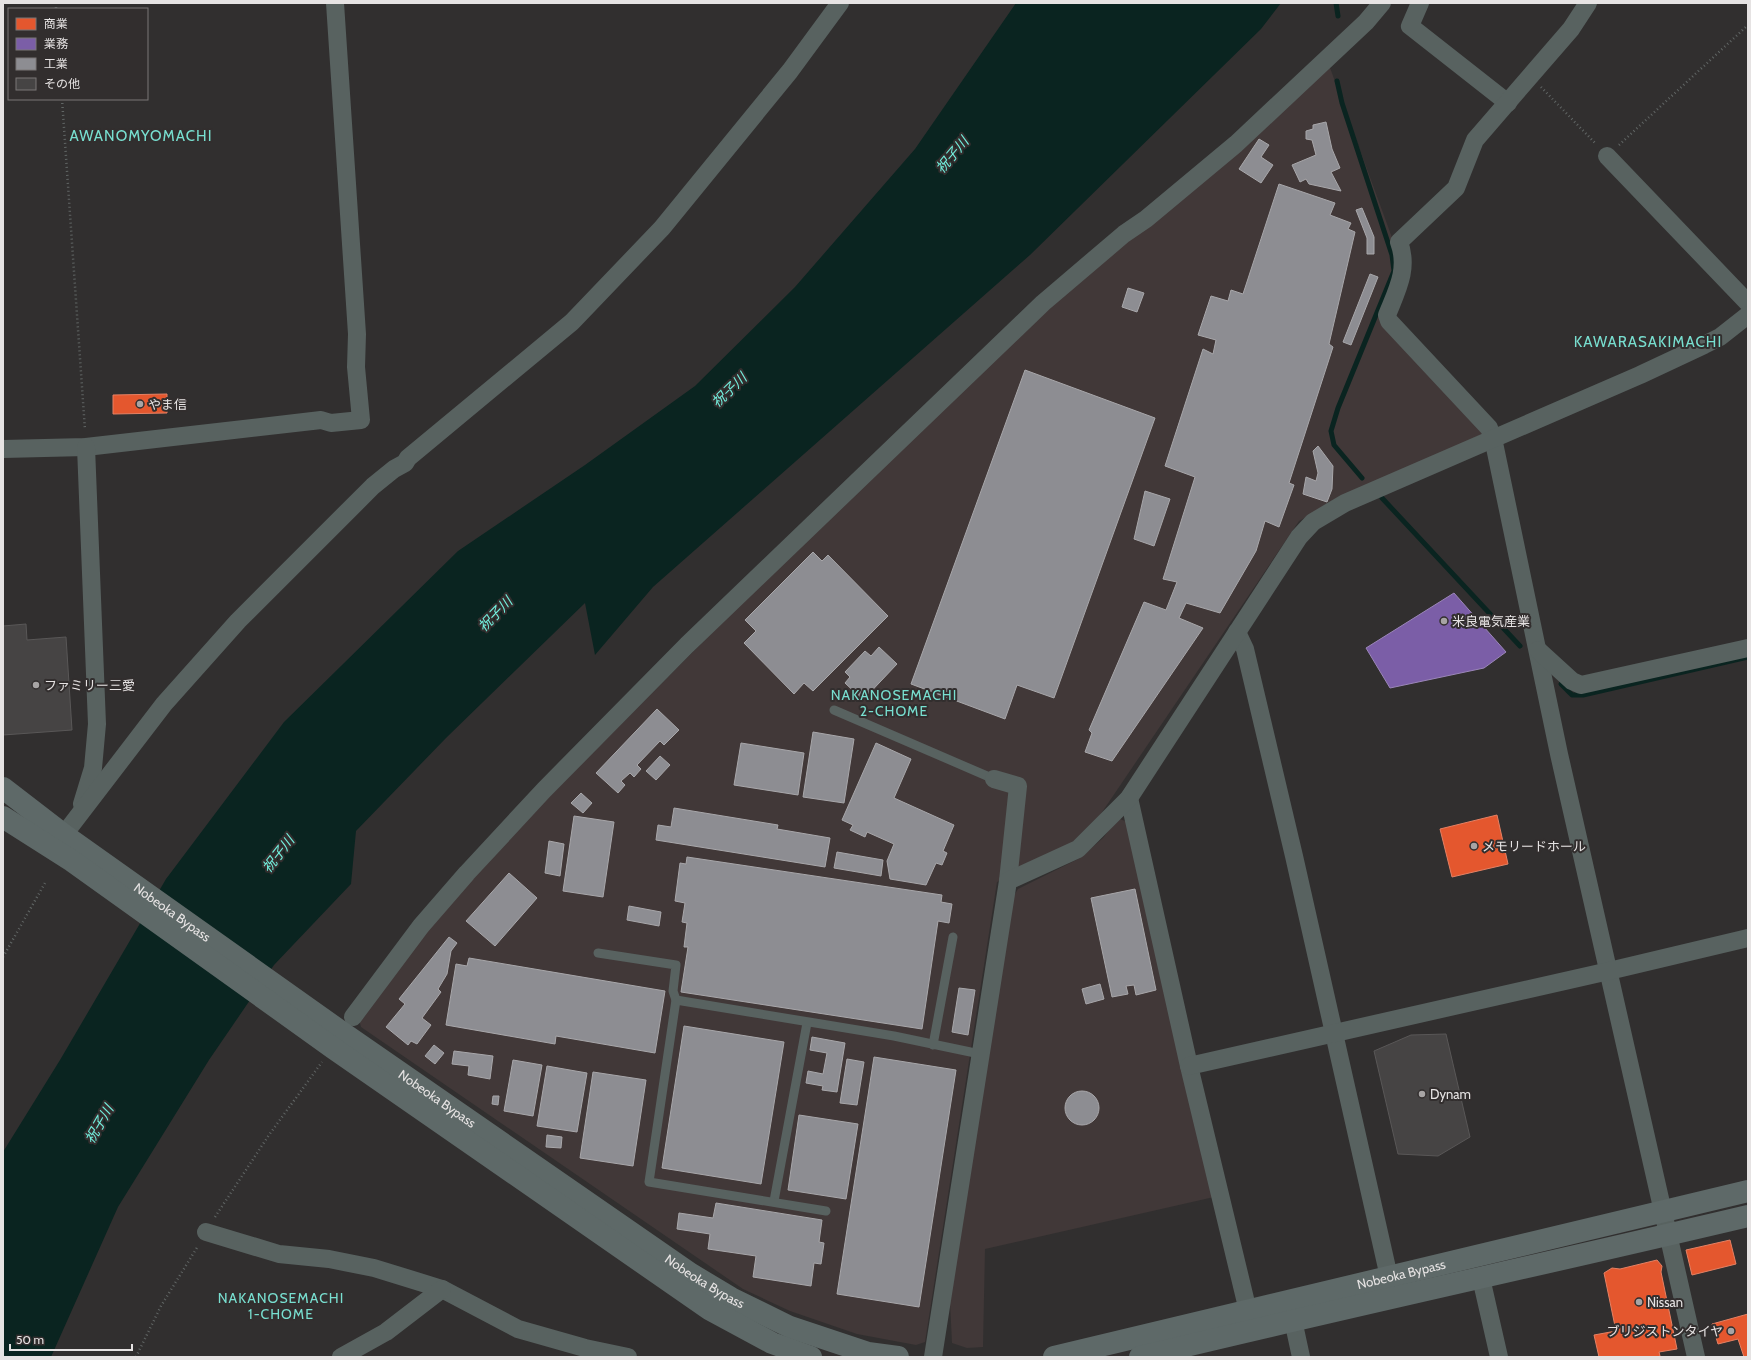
<svg xmlns="http://www.w3.org/2000/svg" width="1751" height="1360" font-family="Cabin,'Noto Sans JP',sans-serif">
  <rect width="100%" height="100%" fill="#312f2f"/>
  <g fill="#413838">
    <polygon points="1329,65 1398,254 1380,322 1487,432 1322,508 1299,521 1092,827 1078,839 997,882 925,1342 916,1345 857,1334 790,1311 743,1289 361,1027 359,1019 420,937 507,839 824,520 1077,283"/>
    <polygon points="1118,818 1127,822 1214,1197 985,1249 983,1347 967,1348 952,1343 950,1302 1012,899 1018,889 1080,858 1103,838"/>
  </g>
  <polygon fill="#0a2420" points="1016,3 1281,3 1261,29 1030,255 653,587 595,655 585,603 446,738 356,831 351,884 274,965 209,1060 118,1207 51,1357 3,1357 3,1152 60,1060 166,879 284,722 458,551 585,465 695,386 795,287 915,149"/>
  <g fill="#e4572e" stroke="#e58164">
    <polygon points="167,394 167,413 113,414 113,395"/>
    <polygon points="1497,815 1508,864 1452,877 1440,829"/>
    <polygon points="1730,1240 1736,1264 1692,1275 1686,1250"/>
    <polygon points="1657,1260 1662,1266 1661,1272 1677,1349 1659,1352 1660,1356 1657,1357 1599,1357 1594,1335 1616,1331 1604,1273 1612,1268 1620,1269"/>
    <polygon points="1748,1314 1748,1357 1744,1357 1738,1339 1718,1344 1712,1324"/>
  </g>
  <polygon fill="#7b5ea7" stroke="#9b86b9" points="1454,593 1506,652 1484,668 1390,688 1366,648"/>
  <g fill="#8d8d92" stroke="#a8a7aa">
    <polygon points="1326,122 1332,149 1340,168 1331,172 1341,191 1309,184 1306,179 1300,182 1292,165 1316,155 1312,140 1306,139 1306,131 1313,129 1313,125"/>
    <polygon points="1259,139 1269,145 1261,157 1273,165 1261,183 1239,169"/>
    <polygon points="1279,184 1335,203 1330,215 1351,223 1348,229 1355,232 1329,344 1333,347 1289,483 1294,485 1279,527 1265,521 1256,551 1220,613 1186,603 1179,618 1203,628 1112,761 1085,752 1092,733 1089,730 1144,602 1166,610 1177,582 1163,579 1195,477 1165,466 1203,349 1213,354 1216,340 1198,335 1211,296 1228,301 1231,290 1243,294"/>
    <polygon points="1362,208 1374,237 1374,254 1367,254 1367,238 1356,210"/>
    <polygon points="1370,274 1378,277 1351,345 1343,342"/>
    <polygon points="1128,288 1144,293 1137,312 1122,307"/>
    <polygon points="1025,370 1155,418 1054,698 1017,685 1005,719 911,684"/>
    <polygon points="1318,446 1333,466 1332,489 1327,502 1303,494 1306,477 1316,481 1318,473 1313,451"/>
    <polygon points="1145,491 1170,499 1154,546 1134,539"/>
    <polygon points="813,552 822,561 828,555 888,616 813,691 804,683 794,694 744,643 756,631 745,620"/>
    <polygon points="879,647 897,664 863,700 845,683 850,677 845,672 865,651 871,656"/>
    <polygon points="657,709 679,730 664,745 660,741 637,765 641,769 634,777 630,773 621,781 625,785 618,793 596,773"/>
    <polygon points="813,732 854,739 844,803 803,797"/>
    <polygon points="741,743 804,753 798,795 734,785"/>
    <polygon points="876,743 911,759 894,798 954,825 943,851 947,853 942,865 936,863 926,885 890,879 887,861 894,844 867,832 865,837 850,830 853,825 842,820"/>
    <polygon points="660,756 670,765 656,780 646,771"/>
    <polygon points="581,793 592,803 583,813 571,803"/>
    <polygon points="674,808 778,825 777,829 830,838 825,867 656,840 658,825 671,827"/>
    <polygon points="574,816 614,822 603,897 563,891"/>
    <polygon points="549,841 564,844 560,876 545,873"/>
    <polygon points="837,852 883,860 881,876 834,868"/>
    <polygon points="687,857 942,895 941,902 952,904 949,923 938,921 922,1029 681,992 688,947 684,947 687,923 682,922 685,903 675,901 680,863 686,864"/>
    <polygon points="509,873 537,898 495,946 466,921"/>
    <polygon points="1135,889 1156,990 1136,995 1134,985 1126,986 1128,994 1112,997 1091,898"/>
    <polygon points="629,906 661,912 659,926 627,920"/>
    <polygon points="449,937 457,943 451,951 447,974 438,989 441,992 422,1018 431,1025 417,1044 411,1041 408,1045 386,1027 405,1004 399,999"/>
    <polygon points="469,958 665,991 655,1053 556,1036 555,1044 446,1025 456,964 467,966"/>
    <polygon points="1100,984 1104,999 1086,1004 1082,989"/>
    <polygon points="959,988 975,990 968,1035 952,1032"/>
    <polygon points="684,1026 784,1042 761,1184 662,1168"/>
    <polygon points="812,1037 845,1043 837,1092 822,1090 823,1086 806,1083 808,1071 823,1074 827,1053 810,1050"/>
    <polygon points="434,1045 444,1053 435,1064 425,1056"/>
    <polygon points="454,1051 493,1056 490,1079 468,1075 469,1066 452,1064"/>
    <polygon points="874,1057 956,1070 919,1307 837,1294"/>
    <polygon points="847,1059 864,1062 857,1105 840,1103"/>
    <polygon points="513,1060 542,1065 533,1116 504,1111"/>
    <polygon points="547,1066 587,1073 577,1132 537,1126"/>
    <polygon points="593,1072 646,1080 633,1166 580,1158"/>
    <circle cx="1082" cy="1108" r="17"/>
    <polygon points="493,1096 499,1096 498,1105 492,1104"/>
    <polygon points="799,1115 858,1124 846,1199 788,1190"/>
    <polygon points="547,1135 562,1137 561,1148 546,1147"/>
    <polygon points="716,1203 822,1220 819,1242 824,1243 821,1264 814,1263 811,1286 753,1277 756,1256 708,1249 710,1234 677,1229 679,1213 713,1218"/>
  </g>
  <g fill="none" stroke-linecap="round" stroke-linejoin="round">
    <g stroke="#0a2420" stroke-width="5">
      <polyline points="1336,3 1338,16"/>
      <polyline points="1337,81 1342,103 1392,255 1394,271 1338,408 1331,431 1334,445 1362,478"/>
      <polyline points="1382,498 1520,646"/>
      <polyline points="1561,684 1572,695 1583,695 1748,657"/>
    </g>
  </g>
  <g fill="#464444" stroke="#595757">
    <polygon points="26,624 27,640 66,637 72,730 3,735 3,626"/>
    <polygon points="1446,1034 1470,1137 1438,1156 1398,1154 1374,1051 1411,1035"/>
  </g>
  <g fill="none" stroke-linecap="round" stroke-linejoin="round">
    <g stroke="#616665" stroke-width="2.5" stroke-dasharray="1 3" stroke-linecap="butt">
      <polyline points="56,3 56,9"/>
      <polyline points="1541,87 1596,144"/>
      <polyline points="62,99 85,430"/>
      <polyline points="1619,145 1748,25"/>
      <polyline points="3,957 45,883"/>
      <polyline points="215,1217 269,1135 322,1062"/>
      <polyline points="136,1357 161,1306 198,1246"/>
    </g>
    <g stroke="#586260" stroke-width="9">
      <polyline points="834,710 994,779"/>
      <polyline points="598,953 676,965 673,991 676,1000"/>
      <polyline points="933,1045 953,937"/>
      <polyline points="774,1201 807,1023"/>
      <polyline points="826,1211 649,1182 676,1000 894,1036 980,1054"/>
    </g>
    <g stroke="#586260" stroke-width="18">
      <polyline points="1420,3 1410,26 1508,103"/>
      <path d="M1588 3 1571 29 1475 140 1456 188 1399 242C1409 269 1397 290 1387 315L1389 321 1489 428 1493 438 1559 754 1696 1357"/>
      <polyline points="1607,156 1748,303"/>
      <polyline points="3,449 86,447 321,420 331,423 361,420 356,367 357,334 335,3"/>
      <polyline points="1237,632 1245,649 1294,856 1389,1277"/>
      <polyline points="1538,650 1572,681 1581,685 1748,648"/>
      <polyline points="994,779 1018,786 1008,881"/>
      <polyline points="1129,798 1189,1066 1248,1311"/>
      <polyline points="82,804 93,768 97,724 86,447"/>
      <polyline points="56,845 164,704 238,621 373,486 394,469 405,463 408,458 572,322 662,228 790,71 840,3"/>
      <polyline points="353,1017 421,926 467,873 544,790 687,645 1043,303 1124,234 1146,219 1236,144 1366,22 1382,3"/>
      <polyline points="1189,1066 1609,971 1748,938"/>
      <polyline points="206,1232 279,1254 329,1259 374,1268 442,1289 518,1329 585,1348 628,1357"/>
      <polyline points="1481,1278 1499,1357"/>
      <polyline points="1293,1320 1301,1357"/>
      <polyline points="341,1357 386,1332 442,1289"/>
      <polyline points="933,1357 1008,881 1078,849 1129,798 1299,537 1313,522 1345,503 1640,375 1704,345 1720,337 1748,315"/>
    </g>
    <g stroke="#5e6968" stroke-width="22">
      <path id="s1" d="M3 788 64 835 340 1031 691 1274 731 1298 790 1327 868 1353 898 1357"/>
      <polyline points="3,817 72,861 333,1048 709,1309 772,1343 811,1357"/>
      <path id="s2" d="M1054 1357 1748 1191"/>
      <path d="M1140 1357C1342 1308 1545 1264 1748 1216"/>
    </g>
  </g>
  <g fill="#a7a4a4" stroke="#322e2e" stroke-width="1.5">
    <circle cx="140" cy="404" r="4"/>
    <circle cx="1444" cy="621" r="4"/>
    <circle cx="36" cy="685" r="4"/>
    <circle cx="1474" cy="846" r="4"/>
    <circle cx="1422" cy="1094" r="4"/>
    <circle cx="1639" cy="1302" r="4"/>
    <circle cx="1731" cy="1331" r="4"/>
  </g>
  <g text-anchor="middle" stroke-width="4" stroke-linejoin="round" paint-order="stroke">
    <g font-size="13" fill="#e6e3e3" stroke="#322e2e" text-anchor="start">
      <text x="148" y="409">やま信</text>
      <text x="1452" y="626">米良電気産業</text>
      <text x="44" y="690">ファミリー三愛</text>
      <text x="1482" y="851">メモリードホール</text>
      <text x="1430" y="1099">Dynam</text>
      <text x="1647" y="1307">Nissan</text>
      <text x="1723" y="1336" text-anchor="end">ブリジストンタイヤ</text>
    </g>
    <g font-size="13" fill="#e6e3e3" stroke="#322e2e">
      <text dy="5" stroke="none"><textPath href="#s1" startOffset="210">Nobeoka Bypass</textPath></text>
      <text dy="5" stroke="none"><textPath href="#s1" startOffset="534">Nobeoka Bypass</textPath></text>
      <text dy="5" stroke="none"><textPath href="#s2" startOffset="357">Nobeoka Bypass</textPath></text>
      <text dy="5" stroke="none"><textPath href="#s1" startOffset="858">Nobeoka Bypass</textPath></text>
    </g>
    <g font-size="14" font-style="italic" fill="#73f2e0" stroke="#322e2e">
      <text transform="translate(952 155) rotate(-50)" y="5">祝子川</text>
      <text transform="translate(729 390) rotate(-44)" y="5">祝子川</text>
      <text transform="translate(495 614) rotate(-46)" y="5">祝子川</text>
      <text transform="translate(278 854) rotate(-52)" y="5">祝子川</text>
      <text transform="translate(99 1124) rotate(-60)" y="5">祝子川</text>
    </g>
    <g font-size="14" letter-spacing="1" fill="#78dfd0" stroke="#322e2e">
      <text x="894" y="700">NAKANOSEMACHI<tspan x="894" dy="16">2-CHOME</tspan></text>
      <text x="281" y="1303">NAKANOSEMACHI<tspan x="281" dy="16">1-CHOME</tspan></text>
    </g>
    <g font-size="15" letter-spacing="1" fill="#78dfd0" stroke="#322e2e">
      <text x="141" y="141">AWANOMYOMACHI</text>
      <text x="1648" y="347">KAWARASAKIMACHI</text>
    </g>
  </g>
  <rect width="1751" height="1360" fill="none" stroke="#e6e3e3" stroke-width="8"/>
  <rect x="8" y="8" width="140" height="92" fill="#322e2e" stroke="#7a7676"/>
  <rect x="16" y="18" width="20" height="12" fill="#e4572e" stroke="#7a7676"/>
  <text x="44" y="28" font-size="12" fill="#e6e3e3">商業</text>
  <rect x="16" y="38" width="20" height="12" fill="#7b5ea7" stroke="#7a7676"/>
  <text x="44" y="48" font-size="12" fill="#e6e3e3">業務</text>
  <rect x="16" y="58" width="20" height="12" fill="#8d8d92" stroke="#7a7676"/>
  <text x="44" y="68" font-size="12" fill="#e6e3e3">工業</text>
  <rect x="16" y="78" width="20" height="12" fill="#464444" stroke="#7a7676"/>
  <text x="44" y="88" font-size="12" fill="#e6e3e3">その他</text>
  <path d="M10 1344v6h122v-6" fill="none" stroke="#e6e3e3" stroke-width="2"/>
  <text x="16" y="1344" font-size="12" fill="#e6e3e3" stroke="#322e2e" stroke-width="3" paint-order="stroke">50 m</text>
</svg>
